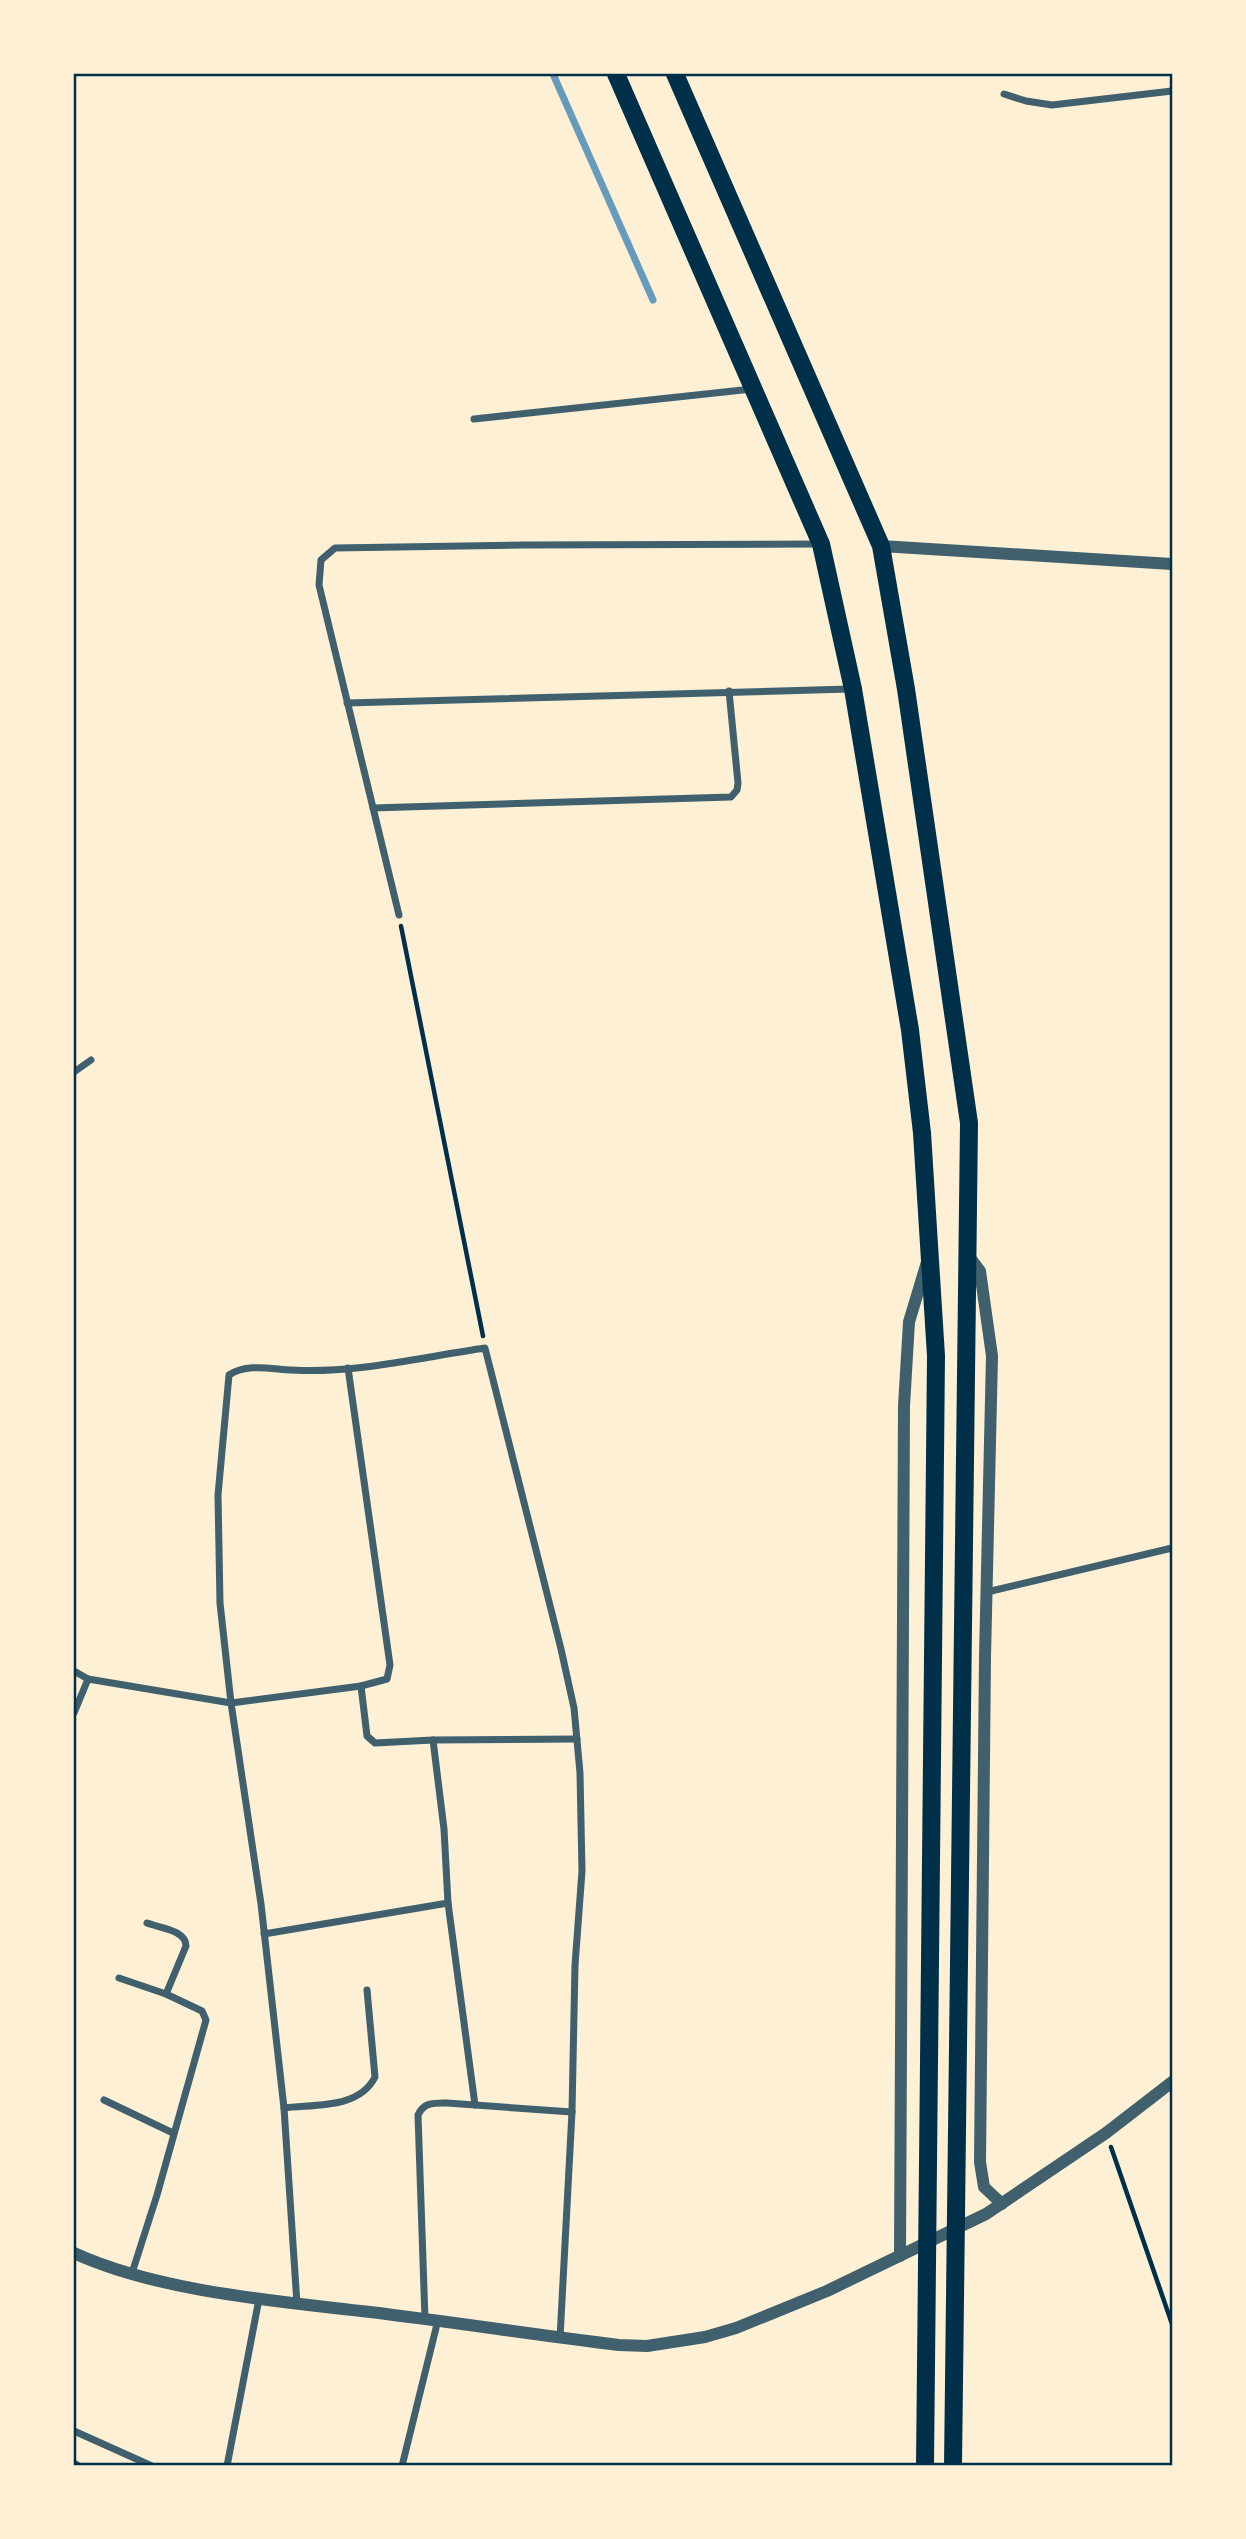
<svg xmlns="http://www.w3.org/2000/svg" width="1246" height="2539" font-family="Arial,sans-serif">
  <rect width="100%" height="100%" fill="#fdf0d5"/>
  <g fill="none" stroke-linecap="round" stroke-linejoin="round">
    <polyline stroke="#669bbc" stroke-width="7" points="553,74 653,300"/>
    <g stroke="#003049" stroke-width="4.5">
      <polyline points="401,926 483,1336"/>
      <polyline points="1111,2147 1172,2324"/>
    </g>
    <g stroke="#3f606c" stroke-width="7">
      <polyline points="1004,94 1026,101 1052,105 1172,91"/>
      <polyline points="474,419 752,389"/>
      <polyline points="347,703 850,689"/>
      <polyline points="373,808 731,797 737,790 738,783 729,691"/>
      <polyline points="399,915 319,585 321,560 335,548 525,545 820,544"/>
      <polyline points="74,1072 91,1060"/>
      <polyline points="348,1368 390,1665 387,1679 361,1686"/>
      <polyline points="987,1592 1172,1548"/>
      <polyline points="74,1671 88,1679 231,1703 361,1686 367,1736 375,1743 433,1740 577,1739"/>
      <polyline points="74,1713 88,1679"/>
      <polyline points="433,1740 444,1829 448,1903 475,2105"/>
      <path d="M147 1923C160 1928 186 1930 186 1946L166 1994"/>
      <polyline points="264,1934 448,1903"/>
      <polyline points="119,1978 166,1994 202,2011 206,2020 157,2195 132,2273"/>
      <polyline points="104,2100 173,2133"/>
      <path d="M284 2108C315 2104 359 2109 375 2077L367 1990"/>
      <path d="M297 2304 284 2108 261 1904 231 1703 220 1603 218 1495 229 1375C247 1363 271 1369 292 1370 354 1374 423 1357 485 1348L561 1649 574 1708 580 1773 582 1871 575 1965 572 2112 560 2338"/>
      <path d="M425 2319 418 2115C424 2102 434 2103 447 2103L572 2112"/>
      <polyline points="74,2431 152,2466"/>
      <polyline points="74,2463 79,2466"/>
      <polyline points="227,2466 259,2299"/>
      <polyline points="402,2466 438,2320"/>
    </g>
    <g stroke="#3f606c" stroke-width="12">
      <polyline points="881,546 1172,564"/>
      <polyline points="968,1255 980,1271 992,1356 985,1657 980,2162 984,2187 1002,2204"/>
      <path d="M74 2253C159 2292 277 2301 370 2312 453 2322 536 2335 619 2345L647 2346 705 2337 736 2328 827 2291 986 2214 1106 2133 1172 2082"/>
      <polyline points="900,2256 904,1406 909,1322 927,1262"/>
    </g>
    <g stroke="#003049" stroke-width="18">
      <polyline points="616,74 821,544 853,689 910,1030 922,1133 936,1356 925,2466"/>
      <polyline points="675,74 881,546 906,689 969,1123 953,2466"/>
    </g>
  </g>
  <rect width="1246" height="2539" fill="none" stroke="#fdf0d5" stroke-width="150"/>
  <rect x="75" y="75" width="1096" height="2389" fill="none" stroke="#003049" stroke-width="2.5"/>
</svg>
